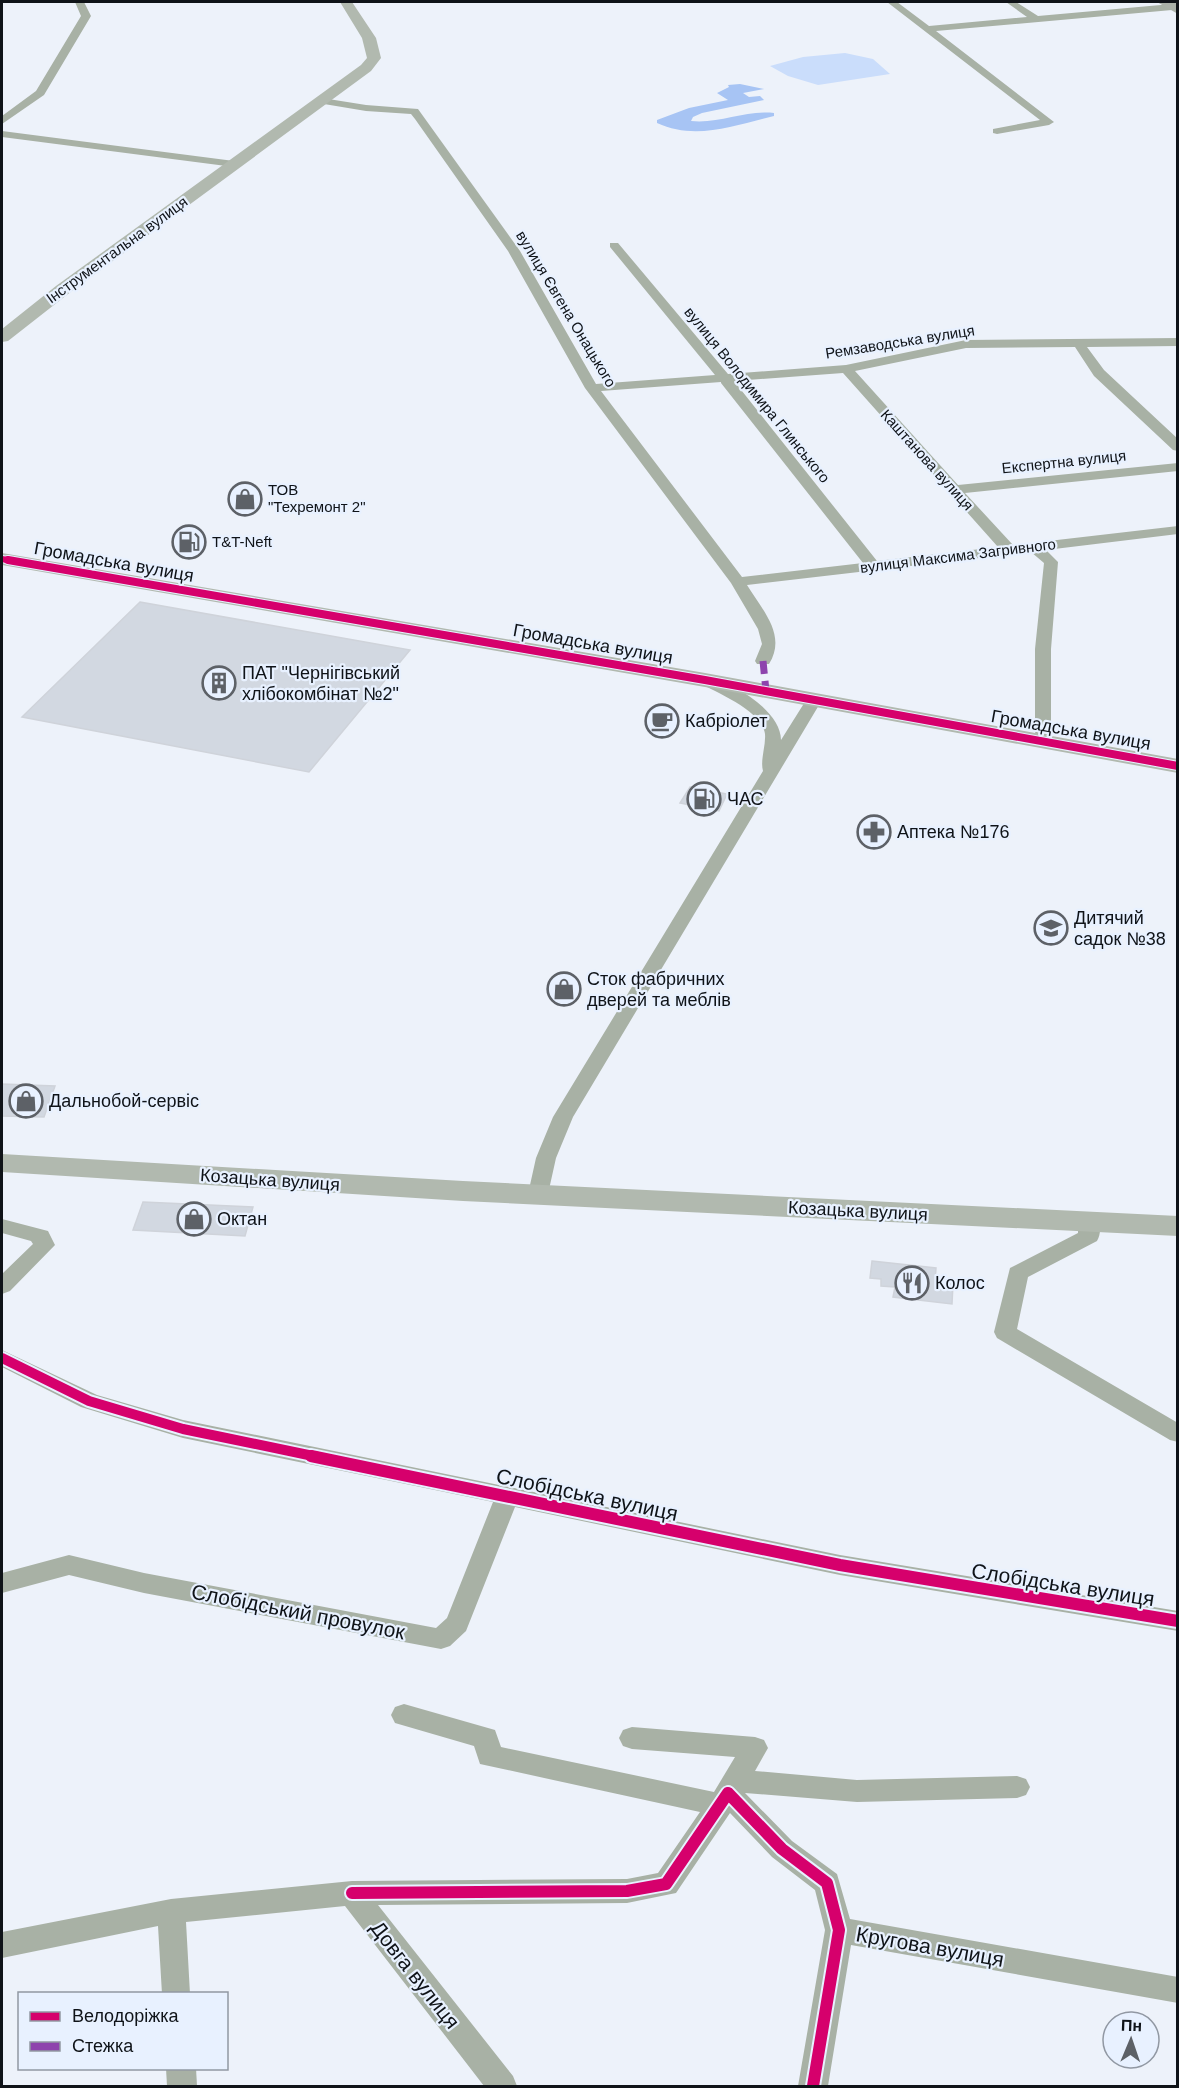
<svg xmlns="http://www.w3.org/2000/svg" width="1179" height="2088" font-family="Arial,sans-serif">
  <rect width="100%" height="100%" fill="#edf2fa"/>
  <polygon fill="#caddfb" points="845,53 873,59 890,74 818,85 788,76 770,66 803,57"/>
  <path fill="#a7c4f4" d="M740 84 764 89 743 93 749 97 760 96 764 100 702 113 693 117 691 121C719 124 746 110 774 113V116C735 125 696 141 657 123V120L689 108 728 100 717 93 729 87 728 85Z"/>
  <g fill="#d2d8e1" stroke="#cfd3da" stroke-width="1.5">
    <polygon points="140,602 410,650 309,772 22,717"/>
    <polygon points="690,787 727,794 719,811 680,803"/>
    <polygon points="2,1084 55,1086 44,1117 2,1116"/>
    <polygon points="143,1202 253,1207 245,1236 133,1230"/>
    <polygon points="872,1261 936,1268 935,1282 953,1284 952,1304 893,1297 895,1287 881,1286 881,1279 870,1278"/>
  </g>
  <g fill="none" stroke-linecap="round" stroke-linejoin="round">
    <g fill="#a8b1a5" fill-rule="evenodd">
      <polygon points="75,2 84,2 91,16 44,95 2,124 2,116 36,91 81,16"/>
      <polygon points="887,2 897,2 929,26 1027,17 1006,2 1016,2 1038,16 1172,4 1177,7 1172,10 936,31 1054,122 1049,125 997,134 993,133 993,129 1040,120"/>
      <path d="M322 98 366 105 418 109 520 251 596 384 715 375 610 247V243H618L728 374 846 365 966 340 1178 338V346L1087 347 1104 370 1178 439V451L1173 450 1094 376 1075 347 966 348 855 371 958 485 1178 463V471L965 493 1013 545 1178 526V534L1046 550 1058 562 1051 649V741L1049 745H1037L1035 741V649L1044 563 1031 552 747 585C763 611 787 635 769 664H757L755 661 762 644 758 629 731 583 585 388 508 251 415 119 411 114 366 111 318 103 317 101ZM843 373 998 547 877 561 734 381ZM721 382V383L863 563 742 577 601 391Z"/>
      <polygon points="2,131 234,161 239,164 234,167 2,137"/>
      <path d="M705 675C732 682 781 710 781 740L808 697 814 695 822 700 573 1117 556 1158 548 1194 545 1199 538 1201 531 1199 528 1194 536 1158 553 1117 763 771C760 760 766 746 765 734 762 711 718 693 699 683L697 680Z"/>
      <path d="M1089 1216 1097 1218C1101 1225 1101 1234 1097 1241L1028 1277 1017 1329 1178 1423V1442L1170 1440 997 1338 994 1332 1010 1268 1078 1233V1223L1081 1218Z"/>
      <polygon points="2,1219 48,1231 55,1245 10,1291 2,1294 2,1274 33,1244 31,1241 2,1233"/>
      <polygon points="2,1350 97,1395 183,1420 840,1555 1178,1611 1178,1631 840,1575 515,1507 466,1631 450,1646 441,1649 144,1593 69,1575 2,1593 2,1573 69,1555 144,1573 436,1628 447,1618 493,1502 183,1438 81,1407 2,1367"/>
      <polygon points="404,1704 495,1730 501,1747 714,1792 735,1757 632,1749 623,1746 619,1738 623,1730 632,1727 755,1737 764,1740 768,1748 755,1771 857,1780 1017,1776 1026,1779 1030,1787 1026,1795 1017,1798 857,1802 745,1793 792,1841 837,1874 850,1919 1178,1977 1178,2003 851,1945 828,2086 798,2086 825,1930 815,1890 772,1857 730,1813 676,1893 627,1903 378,1905 513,2076 517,2086 484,2086 345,1906 186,1922 190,1994 162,1994 158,1926 2,1958 2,1932 171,1899 352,1881 627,1879 658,1873 700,1812 480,1764 474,1746 395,1723 391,1715 395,1707"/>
      <polygon points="166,2068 196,2068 197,2086 167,2086"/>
    </g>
    <g fill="#b1b9af" fill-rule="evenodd">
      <polygon points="340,2 352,2 376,38 381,58 371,71 68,294 8,341 2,342 2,329 56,286 361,65 367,58 362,38"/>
      <polygon points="2,553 705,673 1178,759 1178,773 705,687 2,565"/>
      <polygon points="2,1154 463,1181 1178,1216 1178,1236 463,1201 2,1172"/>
    </g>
    <polygon fill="#aab1a8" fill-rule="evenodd" points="1157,2 1173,2 1178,4 1178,14"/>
    <polyline stroke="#8e44ad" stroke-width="7" stroke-dasharray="13 7" stroke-linecap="butt" points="763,661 766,691"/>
    <g stroke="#e8f1ff" stroke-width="8">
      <polyline id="cycleway-far3" points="2,559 17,562"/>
    </g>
    <g stroke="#e8f1ff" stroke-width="10">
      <polyline id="cycleway-far2" points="8,560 705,680 1178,766"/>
    </g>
    <g stroke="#e8f1ff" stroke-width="14">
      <polyline id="cycleway-far1" points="2,1358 89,1401 183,1429 318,1457"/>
    </g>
    <g stroke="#e8f1ff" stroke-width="16">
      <g id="cycleway">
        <polyline points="311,1456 840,1565 1178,1621"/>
        <polyline points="352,1893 627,1891 666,1884 728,1793 782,1849 827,1883 839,1930 813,2086"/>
      </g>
    </g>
    <use href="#cycleway-far3" stroke="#d6006c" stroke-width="6"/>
    <use href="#cycleway-far2" stroke="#d6006c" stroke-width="8"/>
    <use href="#cycleway-far1" stroke="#d6006c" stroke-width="10"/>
    <use href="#cycleway" stroke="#d6006c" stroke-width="12"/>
  </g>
  <defs>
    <g id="shop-ring" transform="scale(1.725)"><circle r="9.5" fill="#e8f1ff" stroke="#5d6167" stroke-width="1.5"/><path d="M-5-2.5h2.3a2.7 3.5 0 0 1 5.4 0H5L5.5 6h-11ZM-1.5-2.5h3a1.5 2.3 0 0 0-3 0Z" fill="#5d6167"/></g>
    <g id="fuel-ring" transform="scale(1.725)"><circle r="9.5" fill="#e8f1ff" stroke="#5d6167" stroke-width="1.5"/><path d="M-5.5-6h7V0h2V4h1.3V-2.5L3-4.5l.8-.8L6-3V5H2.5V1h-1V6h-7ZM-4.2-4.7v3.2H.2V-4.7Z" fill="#5d6167"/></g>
    <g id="building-ring" transform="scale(1.725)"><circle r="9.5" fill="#e8f1ff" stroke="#5d6167" stroke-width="1.5"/><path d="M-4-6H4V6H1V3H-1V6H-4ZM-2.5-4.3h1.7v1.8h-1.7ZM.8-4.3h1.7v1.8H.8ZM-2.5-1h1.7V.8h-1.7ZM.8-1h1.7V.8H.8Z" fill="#5d6167"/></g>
    <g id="cafe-ring" transform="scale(1.725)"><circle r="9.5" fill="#e8f1ff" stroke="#5d6167" stroke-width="1.5"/><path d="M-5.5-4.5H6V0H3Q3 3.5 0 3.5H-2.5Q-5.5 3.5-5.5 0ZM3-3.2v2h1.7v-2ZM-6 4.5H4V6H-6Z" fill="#5d6167"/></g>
    <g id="pharmacy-ring" transform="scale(1.725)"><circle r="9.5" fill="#e8f1ff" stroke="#5d6167" stroke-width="1.5"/><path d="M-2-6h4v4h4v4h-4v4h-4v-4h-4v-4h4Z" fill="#5d6167"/></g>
    <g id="school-ring" transform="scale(1.725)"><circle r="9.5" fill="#e8f1ff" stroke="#5d6167" stroke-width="1.5"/><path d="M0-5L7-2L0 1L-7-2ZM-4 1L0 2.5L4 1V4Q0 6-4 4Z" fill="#5d6167"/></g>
    <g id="restaurant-ring" transform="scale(1.725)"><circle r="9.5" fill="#e8f1ff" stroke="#5d6167" stroke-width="1.5"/><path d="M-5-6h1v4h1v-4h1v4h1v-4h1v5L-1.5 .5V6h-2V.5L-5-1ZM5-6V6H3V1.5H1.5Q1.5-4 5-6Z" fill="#5d6167"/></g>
  </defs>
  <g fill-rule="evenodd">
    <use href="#shop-ring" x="245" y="499"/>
    <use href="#fuel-ring" x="189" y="542"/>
    <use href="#building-ring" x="219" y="683"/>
    <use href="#cafe-ring" x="662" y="721"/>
    <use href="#fuel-ring" x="704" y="799"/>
    <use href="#pharmacy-ring" x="874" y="832"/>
    <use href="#school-ring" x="1051" y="928"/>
    <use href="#shop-ring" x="564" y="989"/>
    <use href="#shop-ring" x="26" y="1101"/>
    <use href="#shop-ring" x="194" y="1219"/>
    <use href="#restaurant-ring" x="912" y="1283"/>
  </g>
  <g text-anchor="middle" stroke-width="4.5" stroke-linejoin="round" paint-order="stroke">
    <g font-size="15" fill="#0f1318" stroke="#e8f1ff">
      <text transform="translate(117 250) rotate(-36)" y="5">Інструментальна вулиця</text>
      <text transform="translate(566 309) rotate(59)" y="5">вулиця Євгена Онацького</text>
      <text transform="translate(900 342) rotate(-9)" y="5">Ремзаводська вулиця</text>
      <text transform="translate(757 395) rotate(51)" y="5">вулиця Володимира Глинського</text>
      <text transform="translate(927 460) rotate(48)" y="5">Каштанова вулиця</text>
      <text transform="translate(1064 462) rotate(-6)" y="5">Експертна вулиця</text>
      <text transform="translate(958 556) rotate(-7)" y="5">вулиця Максима Загривного</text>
    </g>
    <g font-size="15" fill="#0f1318" stroke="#e8f1ff" text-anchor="start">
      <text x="268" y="495">ТОВ<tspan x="268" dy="17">"Техремонт 2"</tspan></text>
      <text x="212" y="547">T&amp;T-Neft</text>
    </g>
    <g font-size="18" fill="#0f1318" stroke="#e8f1ff">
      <text transform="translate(114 562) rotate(10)" y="6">Громадська вулиця</text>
      <text transform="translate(593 644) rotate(10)" y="6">Громадська вулиця</text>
      <text transform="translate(1071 730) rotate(10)" y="6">Громадська вулиця</text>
      <text transform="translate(270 1180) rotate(4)" y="6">Козацька вулиця</text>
      <text transform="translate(858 1211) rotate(3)" y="6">Козацька вулиця</text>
    </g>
    <g font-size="18" fill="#0f1318" stroke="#e8f1ff" text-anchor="start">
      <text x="242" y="679">ПАТ "Чернігівський<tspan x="242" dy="21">хлібокомбінат №2"</tspan></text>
      <text x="685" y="727">Кабріолет</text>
      <text x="727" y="805">ЧАС</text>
      <text x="897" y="838">Аптека №176</text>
      <text x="1074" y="924">Дитячий<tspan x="1074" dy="21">садок №38</tspan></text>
      <text x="587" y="985">Сток фабричних<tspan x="587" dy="21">дверей та меблів</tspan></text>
      <text x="49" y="1107">Дальнобой-сервіс</text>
      <text x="217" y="1225">Октан</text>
      <text x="935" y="1289">Колос</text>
    </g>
    <g font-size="21" fill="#0f1318" stroke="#e8f1ff">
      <text transform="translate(587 1495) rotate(12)" y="7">Слобідська вулиця</text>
      <text transform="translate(1063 1585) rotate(9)" y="7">Слобідська вулиця</text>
      <text transform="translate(298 1612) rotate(11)" y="7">Слобідський провулок</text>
      <text transform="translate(930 1947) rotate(10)" y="7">Кругова вулиця</text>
      <text transform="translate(415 1975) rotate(52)" y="7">Довга вулиця</text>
    </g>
  </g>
  <rect width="1179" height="2088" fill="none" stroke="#0f1318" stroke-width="6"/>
  <rect x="18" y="1992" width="210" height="78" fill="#e8f1ff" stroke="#9198a3" stroke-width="1.5"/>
  <rect x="30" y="2012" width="30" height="9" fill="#d6006c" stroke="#9198a3" stroke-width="1.5"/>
  <text x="72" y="2022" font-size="18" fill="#0f1318">Велодоріжка</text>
  <rect x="30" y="2042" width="30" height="9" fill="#8e44ad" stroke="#9198a3" stroke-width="1.5"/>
  <text x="72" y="2052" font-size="18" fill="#0f1318">Стежка</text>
  <g transform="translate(1131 2040) rotate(2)"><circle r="28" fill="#e8f1ff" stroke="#9198a3" stroke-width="1.5"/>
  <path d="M0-4.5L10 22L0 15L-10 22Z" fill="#5d6167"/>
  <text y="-9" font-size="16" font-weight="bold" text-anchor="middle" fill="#0f1318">Пн</text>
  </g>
</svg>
